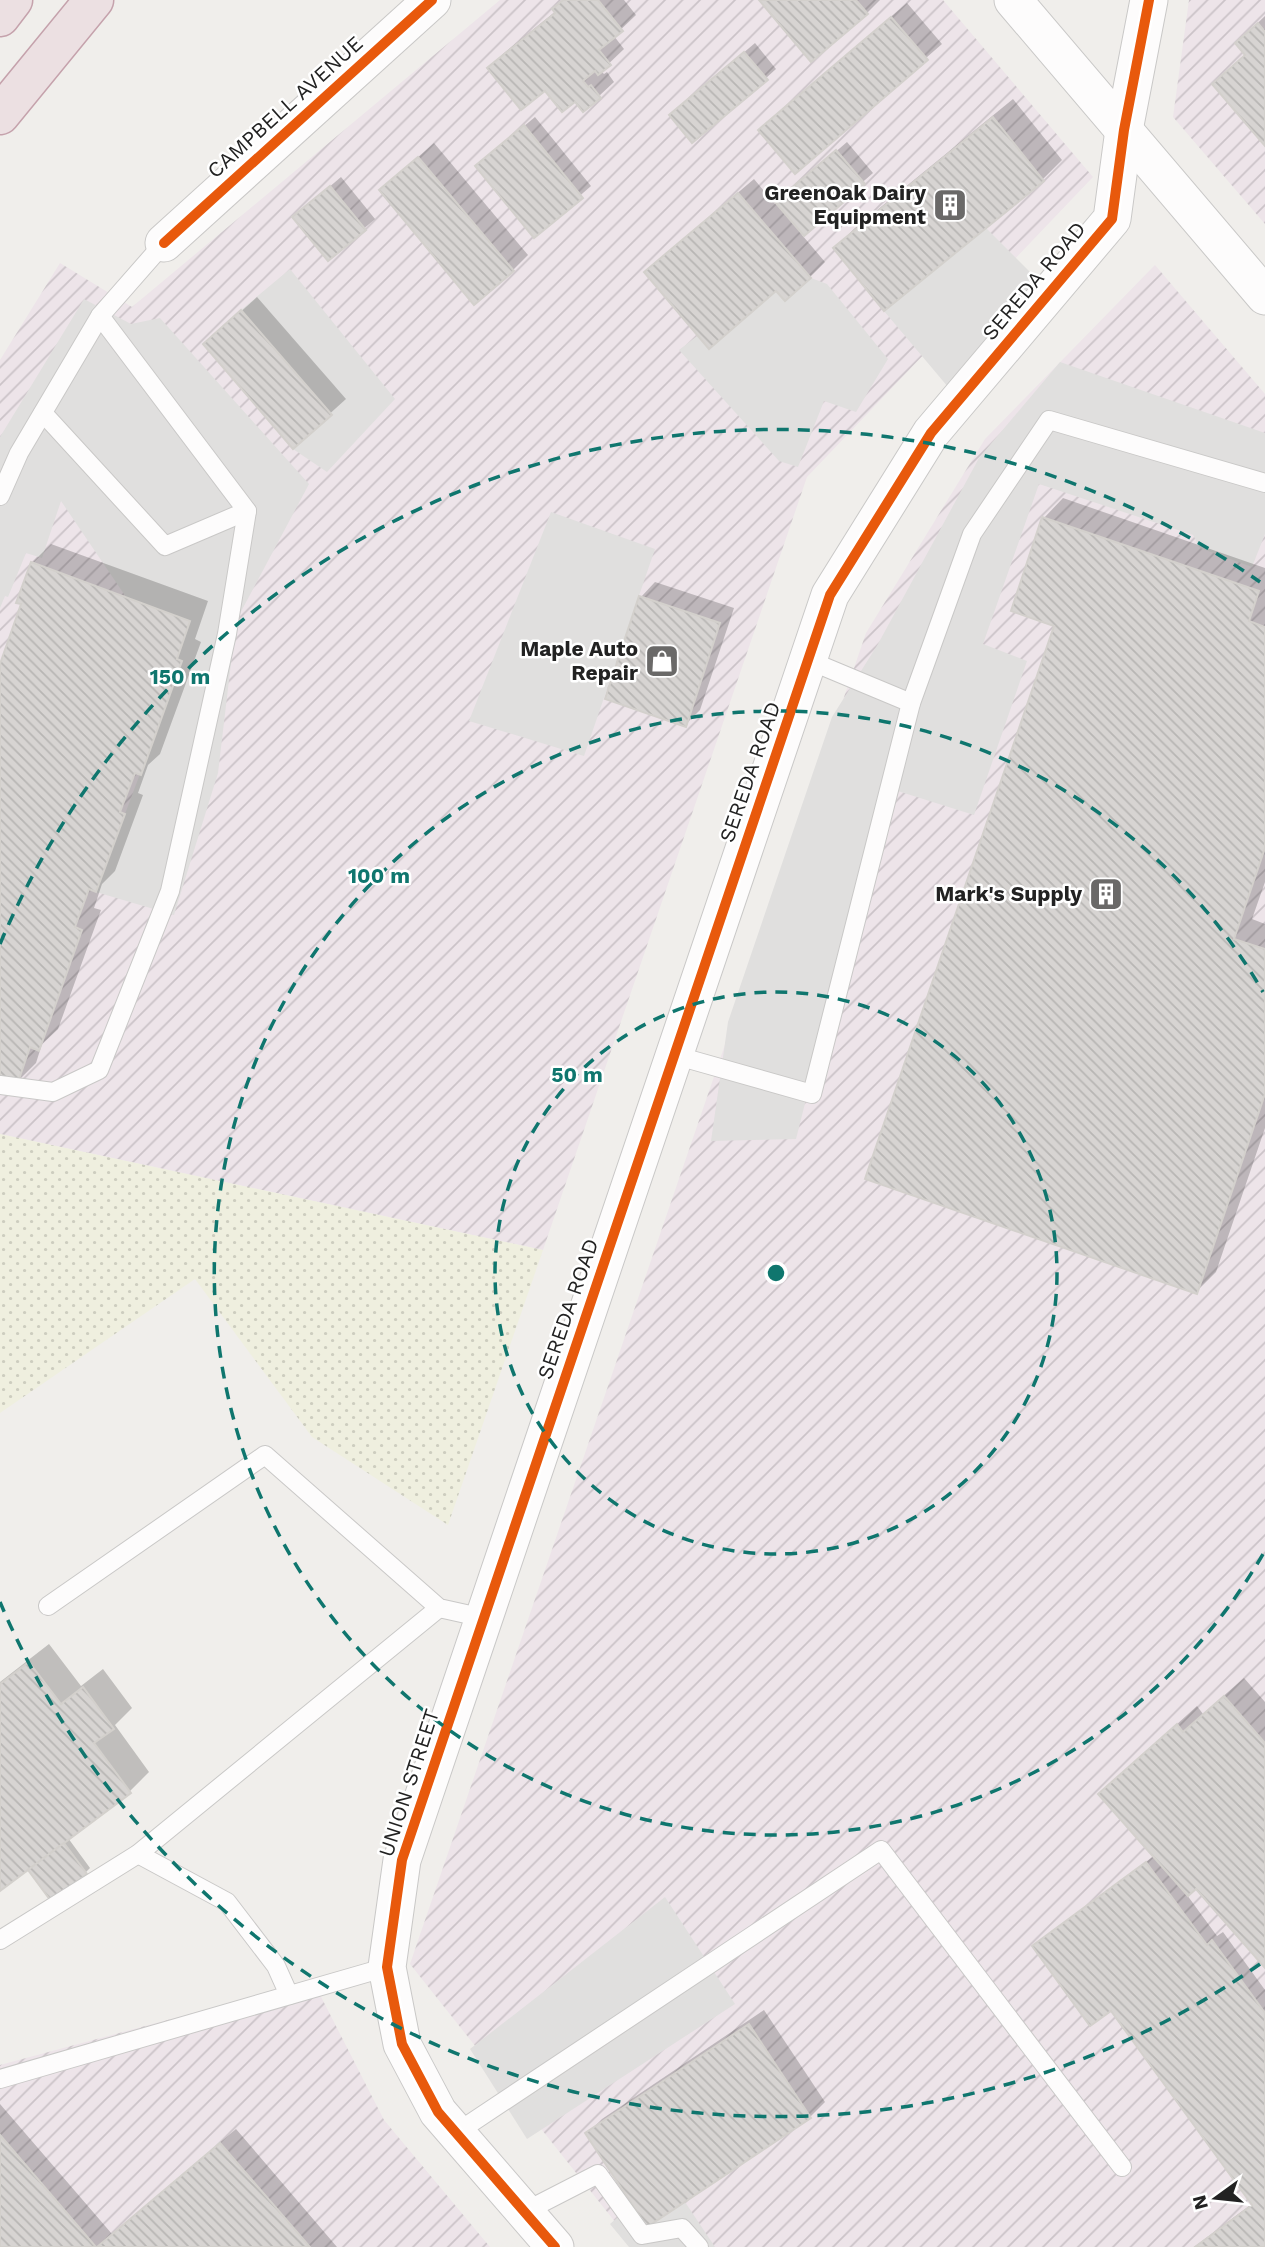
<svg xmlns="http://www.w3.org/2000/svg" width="1265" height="2247" font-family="'Work Sans',sans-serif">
  <defs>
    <pattern id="industrial-furrows" width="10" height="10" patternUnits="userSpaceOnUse" patternTransform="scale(1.75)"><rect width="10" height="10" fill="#ede4e9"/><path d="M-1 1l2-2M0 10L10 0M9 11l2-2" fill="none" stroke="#cbc3c8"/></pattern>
    <pattern id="farmland-dots" width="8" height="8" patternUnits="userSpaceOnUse" patternTransform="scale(1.75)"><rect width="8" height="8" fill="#efefdf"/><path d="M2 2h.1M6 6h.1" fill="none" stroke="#cdcdbf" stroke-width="1.8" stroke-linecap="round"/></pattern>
    <pattern id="building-back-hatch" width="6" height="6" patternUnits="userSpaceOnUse" patternTransform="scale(1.75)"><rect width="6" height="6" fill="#d7d4d2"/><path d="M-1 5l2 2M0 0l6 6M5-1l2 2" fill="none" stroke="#b8b6b4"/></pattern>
  </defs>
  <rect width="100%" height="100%" fill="#f0eeeb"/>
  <g fill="url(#industrial-furrows)">
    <polygon points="500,0 943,0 1093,177 807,477 543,1250 0,1134 0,360 60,263 132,307"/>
    <polygon points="1189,0 1265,0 1265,224 1173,117"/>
    <polygon points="1155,265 1265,394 1265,2247 635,2247 410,1964 866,633 985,439"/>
    <polygon points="313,1981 384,2120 490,2247 0,2247 0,2065"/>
  </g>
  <polygon fill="url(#farmland-dots)" points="0,1134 543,1250 448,1525 312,1437 195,1279 0,1413"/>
  <g fill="#e0dfde">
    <polygon points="986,228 1050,292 959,400 884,311"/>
    <polygon points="290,269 395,399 327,472 293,449 332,414 241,310"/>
    <polygon points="811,278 827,284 888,359 856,412 824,401 798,467 779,461 679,350 697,336 709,348 776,291 785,301"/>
    <polygon points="84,299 131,324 160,318 309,484 236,621 218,773 174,915 96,892 182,661 177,659 190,621 126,597 61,501 42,558 26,553 8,597 5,596 0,608 0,437"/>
    <polygon points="1060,362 1265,433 1265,534 1252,567 1200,548 1193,535 1039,484 983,644 1027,661 974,815 885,787 796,1139 711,1141 728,1022 832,717 878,644 979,458"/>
    <polygon points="551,512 655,549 584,756 469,721"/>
    <polygon points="665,1897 735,2004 527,2139 470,2049"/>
    <polygon points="685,2202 715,2247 629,2247 610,2224 632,2205 648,2227"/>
  </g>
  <g fill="#0003">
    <polygon points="564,0 624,0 636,15 614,36 624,49 601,71 604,74 607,72 614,82 599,96 575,100 489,68 504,53 556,11"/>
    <polygon points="762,0 880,0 867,13"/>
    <polygon points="907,3 942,44 796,171 776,115"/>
    <polygon points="1265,16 1265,144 1214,84 1246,54 1237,43"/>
    <polygon points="755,43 776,69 766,78 681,106"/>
    <polygon points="1013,99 1062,160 1043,179 884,309 835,248 854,229"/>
    <polygon points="535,117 591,186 534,236 487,157"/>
    <polygon points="847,142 873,173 802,235 825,262 810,277 777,288 661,258 754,179 775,204"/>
    <polygon points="434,143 528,255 513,270 381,190"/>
    <polygon points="341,177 375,219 329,258 294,217"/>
    <polygon points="257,297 346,399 294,446 205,344"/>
    <polygon points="1063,498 1265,568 1265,882 1252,919 1265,924 1265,1128 1216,1272 1196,1292 1056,625 1013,610 1044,518"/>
    <polygon points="51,544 208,601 195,639 201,642 160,754 148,765 138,793 143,795 115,871 102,884 94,908 101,910 58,1029 42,1044 36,1063 16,1083 0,669 23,603 32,563"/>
    <polygon points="655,582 734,608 700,710 685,725 641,597"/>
    <polygon points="49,1644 81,1686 103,1669 132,1708 115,1725 149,1772 130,1791 68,1838 90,1868 86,1872 29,1867 0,1889 0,1682"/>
    <polygon points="1244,1678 1265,1702 1265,1966 1196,1886 1187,1895 1217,1936 1223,1932 1265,1990 1265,2247 1194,2247 1253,2203 1111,2008 1034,1946 1044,1937 1154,1856 1100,1794 1197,1706 1203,1714"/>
    <polygon points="764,2010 825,2102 810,2117 587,2134 602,2119"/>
    <polygon points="0,2104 112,2234 236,2129 337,2247 0,2247"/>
  </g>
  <g fill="url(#building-back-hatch)" stroke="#d3d0cc" stroke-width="2">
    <polygon points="563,0 598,0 623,31 599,50 611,65 598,75 595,71 583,81 588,87 591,85 601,98 583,112 575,102 562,112 545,91 521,110 487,68 555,13 552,9"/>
    <polygon points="759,0 856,0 868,14 811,62"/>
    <polygon points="891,17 928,60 795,174 758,130"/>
    <polygon points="1258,23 1265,32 1265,146 1212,84 1245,55 1235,43"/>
    <polygon points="744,52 768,80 692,143 669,115"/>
    <polygon points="993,117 1044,181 884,311 833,248"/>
    <polygon points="524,125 583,198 534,238 475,166"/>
    <polygon points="836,150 865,184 804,236 775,202"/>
    <polygon points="418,157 514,271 474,305 379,190"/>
    <polygon points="330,186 366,230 328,261 292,217"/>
    <polygon points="738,193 811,278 785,301 776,291 709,349 644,272"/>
    <polygon points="241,310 332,415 293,449 203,344"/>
    <polygon points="1042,517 1259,591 1249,621 1265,627 1265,848 1234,939 1265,949 1265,1094 1197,1294 865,1179 1054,626 1011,611"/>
    <polygon points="31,562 190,621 177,659 182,661 141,775 135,773 120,812 125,814 96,892 89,889 75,927 82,930 39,1051 30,1047 17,1085 0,1079 0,664 21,604 16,603"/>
    <polygon points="639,596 720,623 686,727 605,699"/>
    <polygon points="29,1662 61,1704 83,1687 114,1729 94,1743 131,1793 0,1891 0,1684"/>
    <polygon points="1224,1696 1265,1743 1265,1968 1196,1889 1188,1896 1098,1794 1177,1724 1183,1732"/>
    <polygon points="64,1843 87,1874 51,1901 28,1870"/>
    <polygon points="1146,1862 1207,1945 1212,1940 1265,2013 1265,2247 1195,2247 1252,2205 1111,2011 1090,2026 1032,1946"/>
    <polygon points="749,2024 811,2118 647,2227 585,2133"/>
    <polygon points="0,2135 96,2247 0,2247"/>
    <polygon points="220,2143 310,2247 97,2247"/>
  </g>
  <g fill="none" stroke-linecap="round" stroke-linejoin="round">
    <g stroke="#c9c8c7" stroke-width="20">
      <g id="service">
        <polyline points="43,413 165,546 247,511"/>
        <polyline points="0,496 19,453 100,316 164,243"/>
        <polyline points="808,660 911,703"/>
        <polyline points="674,1055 812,1094 911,703 972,534 1049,420 1265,483"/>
        <polyline points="0,1085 53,1092 99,1070 170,891 227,634 247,511 100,316"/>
        <polyline points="48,1606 265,1455 439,1608 484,1618"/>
        <polyline points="138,1854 227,1902 276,1966 289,1995"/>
        <polyline points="0,1940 138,1854 439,1608"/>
        <polyline points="0,2079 387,1967"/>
        <polyline points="456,2133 881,1850 1122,2167"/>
        <polyline points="524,2212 598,2174 642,2235 682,2228 699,2247"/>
      </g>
    </g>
    <g stroke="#c9c8c7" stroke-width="39">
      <g id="minor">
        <polyline points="1013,0 1265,296"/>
        <polyline points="164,243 432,0"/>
        <polyline points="555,2247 438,2112 402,2044 387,1967 402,1860 830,595 931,433 1112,219 1124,130 1149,0"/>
      </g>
    </g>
    <g stroke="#c5a2ac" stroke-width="41">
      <g id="motorway">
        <polyline points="0,17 13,0"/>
        <polyline points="0,115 94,0"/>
      </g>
    </g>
    <use href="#service" stroke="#fdfcfc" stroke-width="18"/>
    <use href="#minor" stroke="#fdfcfc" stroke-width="37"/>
    <use href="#motorway" stroke="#ece0e2" stroke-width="38"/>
    <g stroke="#fff" stroke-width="15">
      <g id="cycleway">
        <polyline points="164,243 432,0"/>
        <polyline points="555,2247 438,2112 402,2044 387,1967 402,1860 830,595 931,433 1112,219 1124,130 1149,0"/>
      </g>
    </g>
    <use href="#cycleway" stroke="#e8590c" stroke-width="10"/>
  </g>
  <g fill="none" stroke="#0f766e" stroke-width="3.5" stroke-dasharray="12 9">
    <circle cx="776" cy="1273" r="281"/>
    <path d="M1263 1554A562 562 0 1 1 1263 992"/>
    <path d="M1260 1964A843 843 0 0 1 0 1602M0 944A843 843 0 0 1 1260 582"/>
  </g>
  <defs>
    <g id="building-square" transform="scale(1.75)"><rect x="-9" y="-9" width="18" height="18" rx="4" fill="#6a6968" stroke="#fff"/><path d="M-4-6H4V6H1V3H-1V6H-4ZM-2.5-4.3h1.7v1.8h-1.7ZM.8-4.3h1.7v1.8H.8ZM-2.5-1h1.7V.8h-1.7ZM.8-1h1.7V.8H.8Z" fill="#fff"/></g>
    <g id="shop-square" transform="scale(1.75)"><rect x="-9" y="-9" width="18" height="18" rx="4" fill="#6a6968" stroke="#fff"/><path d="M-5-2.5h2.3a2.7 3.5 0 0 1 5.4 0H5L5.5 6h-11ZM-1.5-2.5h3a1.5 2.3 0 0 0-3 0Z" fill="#fff"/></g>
  </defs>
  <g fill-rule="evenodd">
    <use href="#building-square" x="950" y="205"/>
    <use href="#shop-square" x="662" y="661"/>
    <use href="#building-square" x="1106" y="894"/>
  </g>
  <g text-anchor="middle" stroke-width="5" stroke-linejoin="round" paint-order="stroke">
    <g font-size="21" fill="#222" stroke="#fff">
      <text transform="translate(285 107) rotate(-42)" y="7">CAMPBELL AVENUE</text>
      <text transform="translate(1034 281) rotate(-50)" y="7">SEREDA ROAD</text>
      <text transform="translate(750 772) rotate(-71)" y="7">SEREDA ROAD</text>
      <text transform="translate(568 1309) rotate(-71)" y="7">SEREDA ROAD</text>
      <text transform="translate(409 1783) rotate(-72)" y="7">UNION STREET</text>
    </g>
    <g font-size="21" font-weight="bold" fill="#222" stroke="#fff" text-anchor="end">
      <text x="926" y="200">GreenOak Dairy<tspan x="926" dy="24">Equipment</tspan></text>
      <text x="638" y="656">Maple Auto<tspan x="638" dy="24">Repair</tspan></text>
      <text x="1082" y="901">Mark's Supply</text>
    </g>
  </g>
  <circle cx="776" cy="1273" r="10" fill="#0f766e" stroke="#fff" stroke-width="3.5"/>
  <g font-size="21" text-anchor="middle" font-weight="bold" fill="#0f766e" stroke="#fff" stroke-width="5" stroke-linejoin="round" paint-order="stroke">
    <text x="180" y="684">150 m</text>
    <text x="379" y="883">100 m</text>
    <text x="577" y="1082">50 m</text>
  </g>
  <g transform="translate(1216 2198) rotate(255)" stroke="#ffffff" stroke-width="5" paint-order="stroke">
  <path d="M0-5L12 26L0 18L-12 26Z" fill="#222222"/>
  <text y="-10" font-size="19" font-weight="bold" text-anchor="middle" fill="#222222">N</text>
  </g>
</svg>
